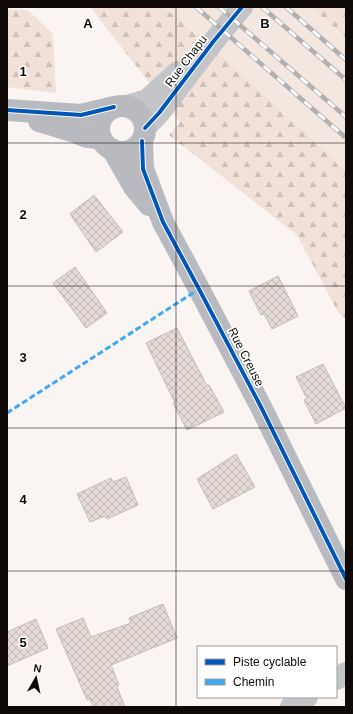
<svg xmlns="http://www.w3.org/2000/svg" width="353" height="714" font-family="Arial,sans-serif">
<style>
.built{fill:#f3e7e0}
.forest{fill:url(#forest-firs)}
.building{fill:url(#building-cross-hatch);stroke:#c1bcba}
.lines{fill:none;stroke-linecap:round;stroke-linejoin:round}
.street{stroke:#c4c5c9;stroke-width:22}
.secondary{stroke:#b9bac0;stroke-width:22}
.rail-casing{stroke:#b3b0b1;stroke-width:4.5}
.rail{stroke:#fff;stroke-width:3;stroke-dasharray:9;stroke-linecap:butt}
.quiet{stroke:#3fa9f5;stroke-width:3;stroke-dasharray:6 3;stroke-linecap:butt}
.cycleway-casing{stroke:#fff;stroke-width:6}
.cycleway{stroke:#0057b8;stroke-width:4}
.grid{fill:none;stroke:#0f0a08;stroke-width:1;stroke-opacity:0.55}
.labels{text-anchor:middle;stroke-width:3.5;stroke-linejoin:round;paint-order:stroke}
.street-label{font-size:12px;fill:#0f0a08;stroke:#fff}
.grid-label{font-size:13px;text-anchor:middle;font-weight:bold;fill:#0f0a08;stroke:#fff;stroke-width:3.5;stroke-linejoin:round;paint-order:stroke}
</style>
<defs>
<pattern id="forest-firs" width="22" height="20" patternUnits="userSpaceOnUse"><rect width="22" height="20" fill="#f2e1d8"/><path d="M5 1l3.5 6h-7zM16 11l3.5 6h-7z" fill="#cec0b8"/></pattern>
<pattern id="building-cross-hatch" width="8" height="8" patternUnits="userSpaceOnUse"><rect width="8" height="8" fill="#e5dad5"/><path d="M0 0l8 8M0 8l8-8" fill="none" stroke="#c3bab5"/></pattern>
</defs>
<rect width="100%" height="100%" fill="#faf5f2"/>
<path class="built" d="M164,7H311L346,38V171L229,62Z"/>
<g class="forest">
<path d="M90,7H164L229,62L346,171V320L338,312L297,235L169,135L180,122Z"/>
<path d="M311,7H346V38Z"/>
<path d="M7,9L28,10L53,34L56,93L7,87Z"/>
</g>
<g class="building">
<path d="M94,195L123,232L96,252L70,214Z"/>
<path d="M75,267L107,313L86,328L53,283Z"/>
<path d="M278,276L298,316L272,329L264,314L261,315L249,291Z"/>
<path d="M177,328L207,386L209,385L224,412L187,430L173,403H175L146,343Z"/>
<path d="M323,364L346,408L316,424L304,400L307,399L296,377Z"/>
<path d="M236,454L255,487L213,509L197,479Z"/>
<path d="M126,477L138,505L107,519L105,516L90,522L77,494L111,478L113,482Z"/>
<path d="M163,604L177,638L111,665L119,685L117,687L125,707H93L90,699L87,700L56,629L83,618L91,637L131,623L129,618Z"/>
<path d="M36,619L48,648L7,666V632Z"/>
</g>
<g class="lines">
<g class="street">
<path d="M127,106L147,100L178,72"/>
<path d="M145,128L159,113L213,42L242,7"/>
<path d="M336,679L346,673"/>
<path d="M291,707L307,697"/>
</g>
<g class="secondary">
<circle cx="122" cy="129" r="23"/>
<path d="M7,110L81,115L114,107"/>
<path d="M39,121L75,132L87,137L101,138"/>
<path d="M142,141L143,169L163,222L199,289L261,407L346,579"/>
<path d="M113,150L134,187L149,205"/>
</g>
<defs>
<g id="rail">
<path d="M196,7L346,138"/>
<path d="M219,7L346,117"/>
<path d="M262,7L346,80"/>
<path d="M286,7L346,60"/>
</g>
</defs>
<use href="#rail" class="rail-casing"/>
<use href="#rail" class="rail"/>
<path class="quiet" d="M7,413L199,289"/>
<defs>
<g id="cycleway">
<path d="M7,110L81,115L114,107"/>
<path d="M145,128L159,113L213,42L242,7"/>
<path d="M142,141L143,169L163,222L199,289L261,407L346,579"/>
</g>
</defs>
<use href="#cycleway" class="cycleway-casing"/>
<use href="#cycleway" class="cycleway"/>
</g>
<path class="grid" d="M176,7V707M7,143H346M7,286H346M7,428H346M7,571H346"/>
<g class="labels">
<g class="street-label">
<text transform="translate(186 61) rotate(-53)" y="4">Rue Chapu</text>
<text transform="translate(246 357) rotate(63)" y="4">Rue Creuse</text>
</g>
</g>
<g class="grid-label">
<text x="88" y="28">A</text>
<text x="265" y="28">B</text>
<text x="23" y="76">1</text>
<text x="23" y="219">2</text>
<text x="23" y="362">3</text>
<text x="23" y="504">4</text>
<text x="23" y="647">5</text>
</g>
<rect width="353" height="714" fill="none" stroke="#0f0a08" stroke-width="16"/>
<rect x="197" y="646" width="140" height="52" fill="#ffffff" stroke="#9f9d9c"/>
<rect x="205" y="659" width="20" height="6" fill="#0057b8" stroke="#9f9d9c"/>
<text x="233" y="666" font-size="12" fill="#0f0a08">Piste cyclable</text>
<rect x="205" y="679" width="20" height="6" fill="#3fa9f5" stroke="#9f9d9c"/>
<text x="233" y="686" font-size="12" fill="#0f0a08">Chemin</text>
<g transform="translate(36 678) rotate(9)" stroke="#ffffff" stroke-width="3" paint-order="stroke">
<path d="M0-3L7 15L0 10L-7 15Z" fill="#0f0a08"/>
<text y="-6" font-size="11" font-weight="bold" text-anchor="middle" fill="#0f0a08">N</text>
</g>
</svg>
